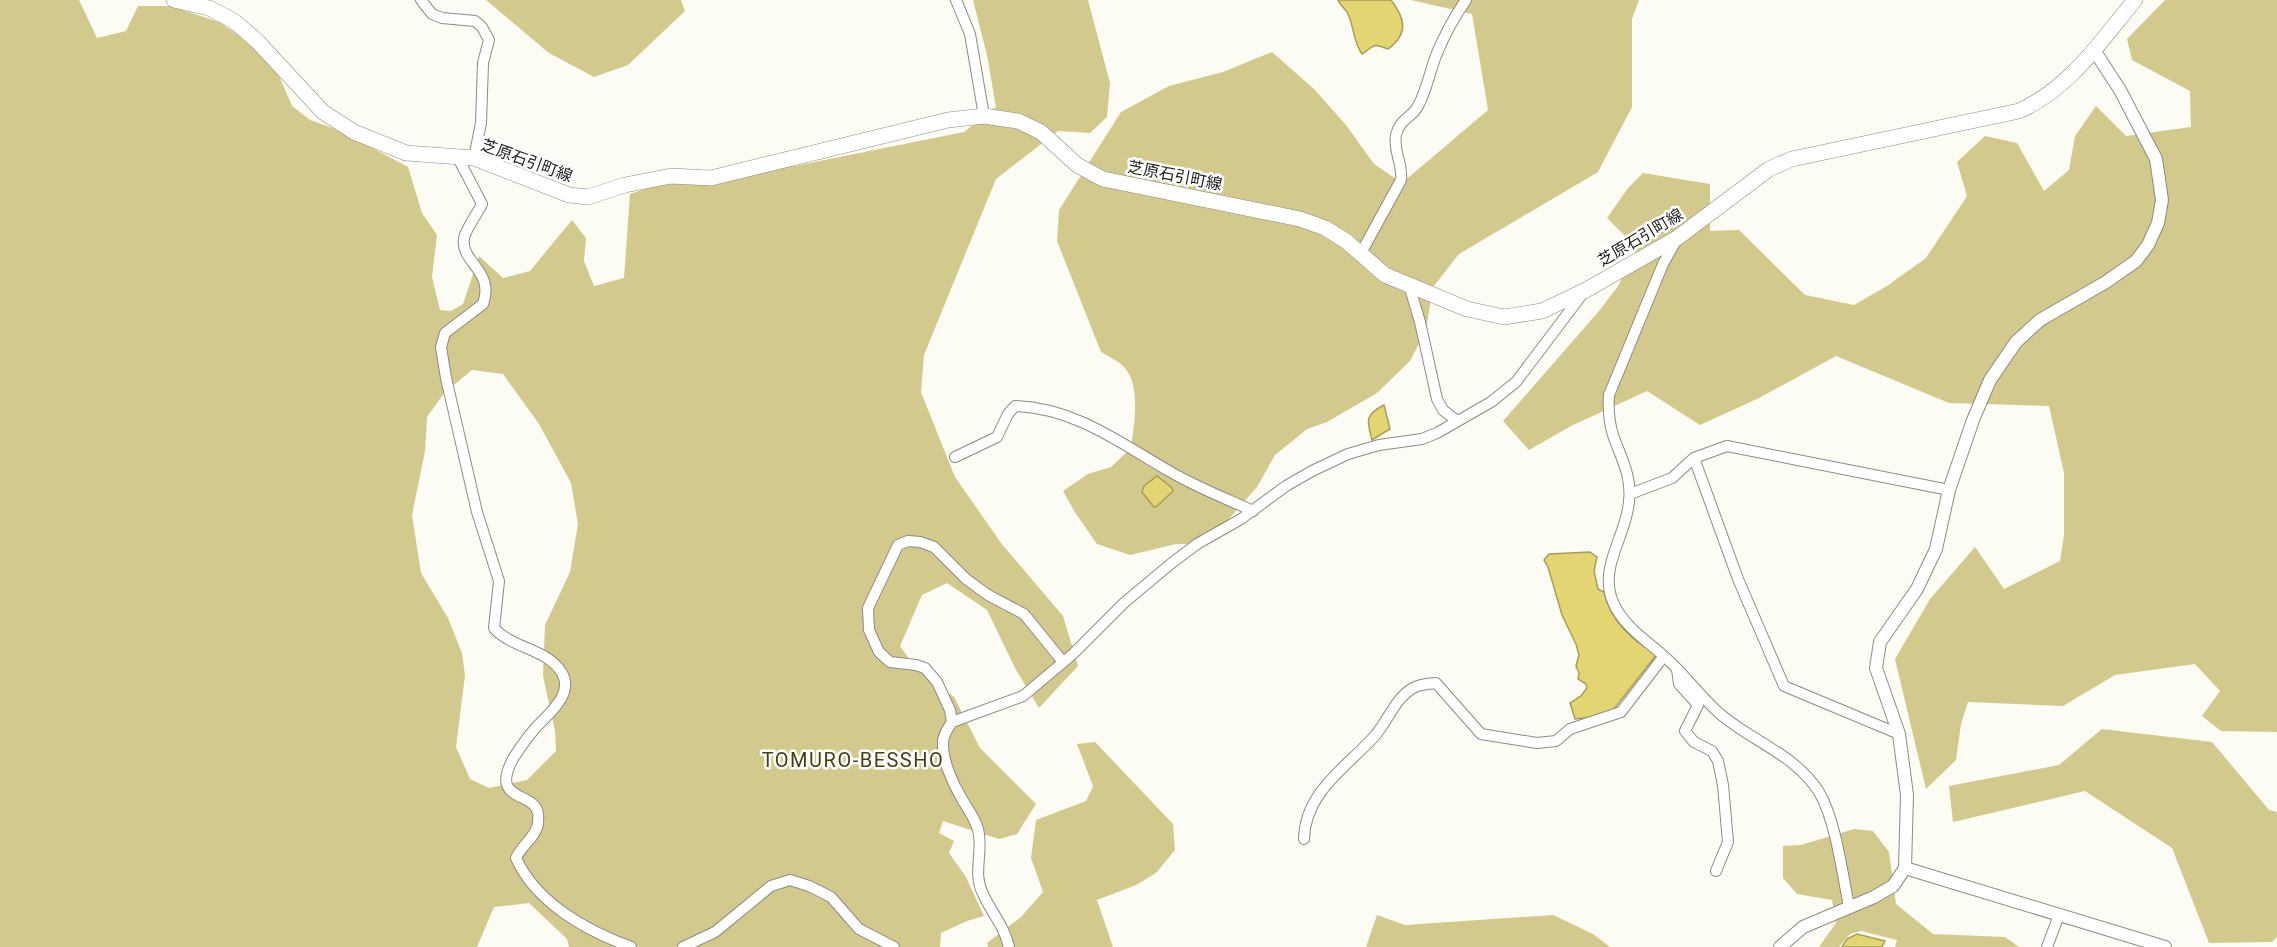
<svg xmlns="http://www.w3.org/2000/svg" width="2277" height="947" font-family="Roboto,'Noto Sans JP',sans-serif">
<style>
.green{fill:#d2c98d;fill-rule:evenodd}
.water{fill:#e3d572;stroke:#a89e58;stroke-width:1.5}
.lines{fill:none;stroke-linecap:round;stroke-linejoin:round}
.minor-casing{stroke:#8c8b84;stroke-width:12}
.tertiary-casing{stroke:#8c8b84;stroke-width:14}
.secondary-casing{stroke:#8c8b84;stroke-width:16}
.minor{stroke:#fff;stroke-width:10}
.tertiary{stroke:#fff;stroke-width:12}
.secondary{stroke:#fff;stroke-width:15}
.labels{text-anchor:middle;stroke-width:5;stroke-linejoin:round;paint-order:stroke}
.street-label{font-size:16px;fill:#1d1d1a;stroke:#fff}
.quarter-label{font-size:20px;letter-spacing:1.5px;fill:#474017;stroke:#fff}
</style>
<rect width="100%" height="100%" fill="#fdfcf4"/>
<g class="green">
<path d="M0,0H79L97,38L126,31L138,6H170L219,22L254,45L280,78L292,106L310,120L338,130L408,167L422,213L437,235L432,277L440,310L451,311L463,304L479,256L503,278L530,271L572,220L586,238L584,261L594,286L624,278L630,194L699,171L795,166L964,132L996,107L987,55L973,0H1088L1110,83L1107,117L1090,133L1058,131L996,179L924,355L921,392L955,477L1001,543L1063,616L1078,666L1039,708L1015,668L987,610L947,583L922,595L900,646L917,670L954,697L980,748L1036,804L1017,834L999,839L943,821L939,833L954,841L949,853L966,877L984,916L967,921L941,933L940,947H569L567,939L529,903L494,907L477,947H0ZM472,370L503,374L539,424L571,483L578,524L570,572L545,625L543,676L555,731L556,751L527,780L489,788L470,779L456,747L465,675L462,653L448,618L421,573L412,515L425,451L427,417L445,392Z"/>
<path d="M486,0H681L685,11L628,65L594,77L549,53Z"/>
<path d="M1411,0H1639L1632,19V107L1598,172L1459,254L1433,287L1426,330L1410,361L1377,393L1327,422L1307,429L1275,455L1257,487L1228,520L1197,544H1176L1130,555L1097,544L1076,514L1063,491L1088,474L1111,467L1131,448C1134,425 1141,387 1125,368C1119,361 1109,357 1101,352L1057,241L1059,210L1121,112L1169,86L1223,72L1272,52L1314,89L1346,125L1374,164L1402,183L1488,110L1472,14Z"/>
<path d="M2165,0H2277V732L2221,731L2202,716L2220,691L2195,664L2115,675L2063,706L1968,702L1961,724L1956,760L1926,789L1895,659L1930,599L1975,547L2004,589L2060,561L2064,535V473L2049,406L1949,403L1836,356L1759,398L1700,425L1647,391L1571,426L1529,450L1503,421L1599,311L1618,286L1637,248L1607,218L1628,188L1643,173L1710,184V231L1739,230L1805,295L1854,305L1887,286L1926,258L1967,196L1957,162L1985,136L2017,143L2044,191L2069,170L2075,136L2096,106L2126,136L2191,127L2190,91L2132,60L2127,39Z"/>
<path d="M2102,729L2212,742L2269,810L2277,812V937L2272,942L2209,943L2172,848L2085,791L1953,822L1949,786L2059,765Z"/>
<path d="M1095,742L1173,824L1175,850L1156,873L1136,885L1097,900L1113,947H988L987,943L1021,917L1043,892L1031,858L1036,820L1086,801L1093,786L1077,744Z"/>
<path d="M1854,829L1873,831L1889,852L1896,904L1933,934L2005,937L2019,947H1895L1897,940L1861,931L1850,934L1839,947H1819L1836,923L1832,900L1797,894L1783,878V846L1801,845Z"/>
<path d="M1377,915L1405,925L1553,915L1593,934L1610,947H1366Z"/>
</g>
<g class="water">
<path d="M1338,0H1391C1405,18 1409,34 1388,49C1371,42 1375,46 1362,54C1353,42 1354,25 1347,12C1344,8 1340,5 1338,0Z"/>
<path d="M1384,405L1390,429L1372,440C1367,421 1364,415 1384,405Z"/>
<path d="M1157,476L1172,488L1173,491L1157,506L1154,507L1142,492L1144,486Z"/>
<path d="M1590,552L1597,557L1594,571L1598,589L1604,592C1610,620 1633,642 1657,654L1614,709L1595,717L1575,719L1570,703L1581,696L1587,688L1586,684L1578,679L1579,673L1576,666L1579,655L1576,644L1562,615L1548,567L1544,560L1549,554Z"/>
<path d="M1857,934L1885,941L1882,947H1842L1847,939Z"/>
</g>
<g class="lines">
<defs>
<g id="minor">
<path d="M421,0L432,14L442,18L475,21L482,27L489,40L483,63L481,123L474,158"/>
<path d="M956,0L970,34L984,116"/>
<path d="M458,158L482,204C478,212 465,231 464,238C460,263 495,270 483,304L445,333L441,347L446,378L477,512L499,581L494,628C512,649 547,648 562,673C575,696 545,716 533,731C526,739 520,748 514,757C489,801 531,792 537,810C539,813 538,820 538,823C537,836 521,846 516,858C536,903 587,931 631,947"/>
<path d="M1677,239L1663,264L1609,395C1608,409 1609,422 1613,435C1621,458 1632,476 1629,501C1627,535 1598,567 1613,602C1623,626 1647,641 1666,658C1685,675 1700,696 1719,713C1751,741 1795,754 1819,792C1836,821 1842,873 1849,906"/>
<path d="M1361,253L1401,180C1403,164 1393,151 1396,135C1400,118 1412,118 1418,106C1427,90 1430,70 1437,53C1445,34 1454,17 1466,0"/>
<path d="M1409,285L1420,322L1437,399L1443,410L1457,421"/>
<path d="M955,457L997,437L1008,414L1015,406C1075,408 1120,443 1169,471C1196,487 1225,498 1253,511"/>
<path d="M1694,458L1738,579L1784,686L1899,734"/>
<path d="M1630,494L1672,478L1694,458L1727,446L1949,490"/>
<path d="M1677,669L1679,684L1698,705L1685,731L1694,742L1712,751L1718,761L1723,785L1728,842L1716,871"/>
<path d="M952,722L950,710L937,682L925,668L916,665L890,662L879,652L869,630L868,608L898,545L908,541L920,542L934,547L966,579L988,595L1024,614L1063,662"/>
<path d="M1304,839C1305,793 1345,768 1373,738C1388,722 1394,699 1413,688C1420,684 1428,684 1436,683L1481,734L1537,743L1556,741L1570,729L1621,712L1664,656"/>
<path d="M683,947L715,932L771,886L790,880L809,886L831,897L859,929L894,947"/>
<path d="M1009,947C1003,923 992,914 983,894C973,874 982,856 979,835C978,822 968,810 962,799C953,784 942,760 943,742C943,735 948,728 952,722L1023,696L1073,654L1125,602L1173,562L1197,544L1241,519L1286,486L1312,471L1348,454L1379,445L1422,439L1437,433L1491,402L1516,382L1584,292"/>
<path d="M2047,947L2059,915"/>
</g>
<g id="tertiary">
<path d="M1905,868L2165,947"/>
<path d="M1780,947L1803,927L1874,897L1893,886L1905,868L1907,795L1899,734L1876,668L1880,642L1917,589L1936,549L1949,490L1973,420L1990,380L2016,342L2040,320L2106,282L2136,261L2148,245L2158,223L2162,200L2156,159L2120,90L2094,50"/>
</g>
<path id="secondary" d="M174,0L209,8L234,21L258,42L323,112L354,132L406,153L474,158L569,195L588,197L625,185L671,176L711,178L948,120L984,116L1018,121L1041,132L1077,165L1103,179L1300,219L1325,228L1346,241L1385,275L1467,309L1504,317L1542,311L1586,290L1677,238L1769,169L1792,159L2019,111C2070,88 2100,42 2135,0"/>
</defs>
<use href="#minor" class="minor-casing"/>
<use href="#tertiary" class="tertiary-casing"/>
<use href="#secondary" class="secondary-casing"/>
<use href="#minor" class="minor"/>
<use href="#tertiary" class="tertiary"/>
<use href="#secondary" class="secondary"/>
</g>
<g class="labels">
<g class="street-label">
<text transform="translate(527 160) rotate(20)" y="6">芝原石引町線</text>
<text transform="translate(1175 175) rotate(11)" y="6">芝原石引町線</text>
<text transform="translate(1640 237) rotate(-31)" y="6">芝原石引町線</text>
</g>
<g class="quarter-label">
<text x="853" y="767">TOMURO-BESSHO</text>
</g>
</g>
</svg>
